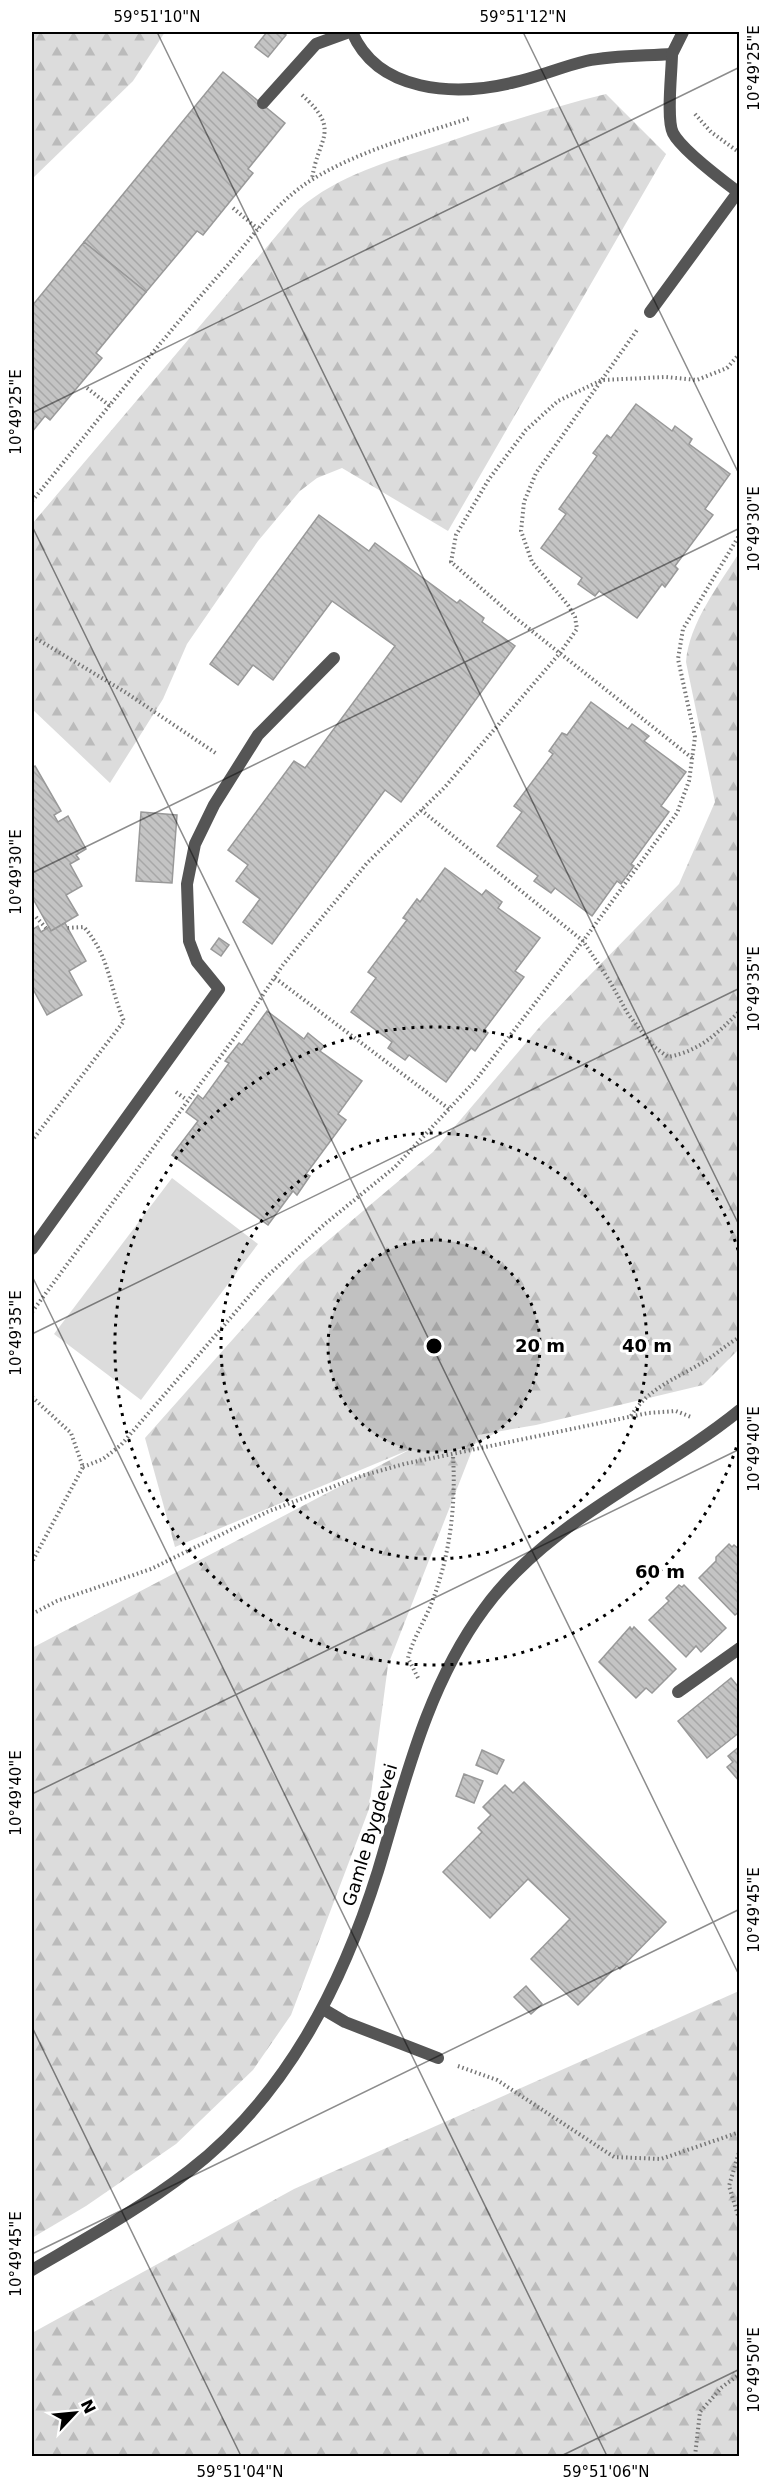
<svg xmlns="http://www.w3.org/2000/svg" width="771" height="2488" font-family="'DejaVu Sans',sans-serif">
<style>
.forest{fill:url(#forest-firs)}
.garden{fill:#dcdcdc}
.building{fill:url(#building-back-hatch);stroke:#999;stroke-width:1.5}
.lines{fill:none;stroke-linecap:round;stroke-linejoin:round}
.path{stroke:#777;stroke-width:4;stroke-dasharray:1.5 3;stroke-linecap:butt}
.lane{stroke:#555;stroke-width:12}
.street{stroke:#555;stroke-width:12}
.ticks{fill:none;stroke:#000;stroke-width:1.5;stroke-opacity:0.45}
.ring{fill:none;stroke:#000;stroke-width:3;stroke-dasharray:3 6}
.labels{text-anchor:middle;stroke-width:6;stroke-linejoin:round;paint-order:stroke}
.street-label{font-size:18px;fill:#000;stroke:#fff}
.centre{fill:#000;stroke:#fff;stroke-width:3}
.ring-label{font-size:18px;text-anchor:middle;font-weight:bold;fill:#000;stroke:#fff;stroke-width:6;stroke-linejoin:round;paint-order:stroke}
.neatline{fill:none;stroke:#000;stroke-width:2}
.ticks-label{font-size:15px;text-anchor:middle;fill:#000}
</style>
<defs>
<pattern id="forest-firs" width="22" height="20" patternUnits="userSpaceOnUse" patternTransform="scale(1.5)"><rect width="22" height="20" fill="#dcdcdc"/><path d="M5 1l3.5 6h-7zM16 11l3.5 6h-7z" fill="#bbb"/></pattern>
<pattern id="building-back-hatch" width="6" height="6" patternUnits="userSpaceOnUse" patternTransform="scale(1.5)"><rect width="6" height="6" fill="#c4c4c4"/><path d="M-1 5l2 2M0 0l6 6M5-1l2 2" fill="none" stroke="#a7a7a7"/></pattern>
</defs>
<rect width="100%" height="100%" fill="#fff"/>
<g class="forest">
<path d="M32,32H165L133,81L32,179Z"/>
<path d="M606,94L666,154L448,531L342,468L317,478L300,491L258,541L187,644L163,699L110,783L32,709V524L299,209C338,175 390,161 439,145C494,126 549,108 606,94Z"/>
<path d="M739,553V1349L703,1385L536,1425L478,1435L388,1665L369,1809L291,2015L253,2070L176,2144L86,2206L32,2238V1648L411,1449L175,1547L145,1438L299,1265L433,1152L543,1023L679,884L715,802L686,662C689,623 719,585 739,553Z"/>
<path d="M739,1991V2456H32V2333L294,2189Z"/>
</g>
<path class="garden" d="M172,1178L258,1244L141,1400L54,1334Z"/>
<g class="building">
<path d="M267,32H281L286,35L268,57L255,47Z"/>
<path d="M223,72L285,123L248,169L253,173L203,235L197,231L146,292L84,242Z"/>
<path d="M84,242L146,292L96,353L102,358L50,420L45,416L32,432V306Z"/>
<path d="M636,404L672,431L675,426L692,439L689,444L730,474L705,509L713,515L675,566L678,569L665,587L662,584L637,618L599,591L595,596L578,584L582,578L541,548L566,514L559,509L597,456L593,453L607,435L611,438Z"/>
<path d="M319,515L369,551L375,543L457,603L460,600L484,618L482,622L515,646L401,802L385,790L272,944L243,922L260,899L236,881L248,865L228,850L294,761L305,768L395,646L332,601L273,680L253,665L238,685L210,664Z"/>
<path d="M591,702L628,729L632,724L649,736L644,741L686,772L661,806L669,812L631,864L634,866L621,884L617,881L592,916L555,888L551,893L534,881L538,876L497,846L522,812L514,806L553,754L549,751L562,733L567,735Z"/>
<path d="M35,766L61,811L54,815L58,822L68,816L86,849L76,855L79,859L70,864L82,886L66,895L78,915L51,931L32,897V768Z"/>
<path d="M141,812L177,815L172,883L136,881Z"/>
<path d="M445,868L482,895L486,890L502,902L498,908L540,938L515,971L524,977L484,1030L488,1033L475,1051L471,1048L446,1082L409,1055L405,1060L388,1048L392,1042L351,1012L376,978L368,972L407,920L403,918L417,899L420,902Z"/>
<path d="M65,923L86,961L69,971L82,995L47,1015L34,991L32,992V930L38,926L41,932L49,927L51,931Z"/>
<path d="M219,938L229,945L221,956L211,949Z"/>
<path d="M267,1011L304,1039L308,1033L324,1046L320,1051L362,1081L338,1114L346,1120L306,1174L310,1176L297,1195L293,1191L268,1225L172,1155L198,1121L186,1112L198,1095L203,1099L229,1063L225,1061L239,1043L242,1045Z"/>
<path d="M729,1544L732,1547L734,1545L740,1550V1611L735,1615L699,1578L716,1561V1557Z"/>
<path d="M679,1585L682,1587L684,1585L726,1628L701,1652L696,1646L686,1657L649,1620L669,1601L666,1598Z"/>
<path d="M630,1627L632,1630L634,1627L676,1669L652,1693L646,1688L636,1698L599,1662Z"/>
<path d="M731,1678L740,1689V1732L707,1758L678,1721Z"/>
<path d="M740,1746V1782L727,1767L733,1762L728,1756Z"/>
<path d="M482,1750L504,1760L497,1774L476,1765Z"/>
<path d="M464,1774L483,1781L474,1803L456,1796Z"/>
<path d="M524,1782L666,1922L620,1969L617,1966L578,2005L531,1959L570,1919L528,1879L490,1918L443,1872L482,1832L478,1828L491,1815L483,1807L505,1785L513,1793Z"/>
<path d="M526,1986L542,2004L531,2014L514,1997Z"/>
</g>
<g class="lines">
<g class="path">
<path d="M302,95C342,131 318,137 312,179"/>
<path d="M695,114L711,132L740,153"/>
<path d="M233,208L258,229"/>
<path d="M87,388L110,406"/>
<path d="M32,501C96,423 159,342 227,266C253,236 278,200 313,179C361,150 418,135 470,118"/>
<path d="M32,636L125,692L217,754"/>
<path d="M692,758L513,616L451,562L456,535L489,479L526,430L558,401L602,380L666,377L697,380L727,368L740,353"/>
<path d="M421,810L583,941L609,980L628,1014L653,1046L668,1057C702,1050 716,1034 740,1011"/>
<path d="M32,919L36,917L46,928"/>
<path d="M275,978L449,1109"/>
<path d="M176,1092L187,1100"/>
<path d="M34,1138L124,1021C109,986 110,957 84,927L67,928"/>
<path d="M32,1312L235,1037L282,966L367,863L444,788L560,653L577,629L575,617L568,605L532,562L521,531L524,502L536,473L637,330"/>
<path d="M32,1397L71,1433L83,1467L32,1562"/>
<path d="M631,1416C649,1387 678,1378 705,1361C717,1354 727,1344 740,1337"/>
<path d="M83,1467L103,1459L121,1445L264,1279L326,1223L395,1167L475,1081L583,941L677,813L689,781L695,737L678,659L683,629L740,534"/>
<path d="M32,1614L57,1601L151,1569L267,1512L361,1476L404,1464L648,1413L676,1411L691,1417"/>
<path d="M418,1678L408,1658C413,1638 425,1621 432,1602C450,1555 456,1506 453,1456"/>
<path d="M458,2066L497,2080L614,2157L661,2159L740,2132"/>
<path d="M740,2149L729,2186L740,2222"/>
<path d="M695,2456L700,2412L722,2387L740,2374"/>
</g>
<g class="lane">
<path d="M352,32C378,93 455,96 511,83C537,78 560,67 586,61C614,55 644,56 672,54C672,71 666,119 673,133C681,149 722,180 738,192L650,312"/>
<path d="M263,103L316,44L349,32"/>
<path d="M32,1249L219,989L197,962L189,941L187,884L195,844L214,805L258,735L334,658"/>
<path d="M678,1692L740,1648"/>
<path d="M323,2009L345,2022L438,2058"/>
</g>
<g class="street">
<path d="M672,54L683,32"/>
<path d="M32,2270C85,2239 140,2209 189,2171C286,2096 342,1986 378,1871C405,1781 427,1686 484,1609C549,1520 656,1478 740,1410"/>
</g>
</g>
<path class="ticks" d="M157,32L740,1227M523,32L740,476M32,413L740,67M32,526L740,1977M32,873L740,528M32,1276L607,2456M32,1334L740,988M32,1794L740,1449M32,2027L241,2456M32,2254L740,1909M561,2456L740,2369"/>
<circle cx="434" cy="1346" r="106" fill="#000" fill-opacity=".12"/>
<g class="ring">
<circle cx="434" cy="1346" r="106"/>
<circle cx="434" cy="1346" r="213"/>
<path d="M739 1439A319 319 0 1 1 739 1253"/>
</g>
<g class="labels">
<g class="street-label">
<text transform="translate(370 1835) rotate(-73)" y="6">Gamle Bygdevei</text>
</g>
</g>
<circle cx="434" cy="1346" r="9" class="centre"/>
<g class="ring-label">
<text x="540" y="1352">20 m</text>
<text x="647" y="1352">40 m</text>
<text x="660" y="1578">60 m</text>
</g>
<rect width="771" height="2488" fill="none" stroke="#ffffff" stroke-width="66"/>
<g transform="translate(75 2413) rotate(64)" stroke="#ffffff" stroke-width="4.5" paint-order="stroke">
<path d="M0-4.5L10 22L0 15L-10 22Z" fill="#000000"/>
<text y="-9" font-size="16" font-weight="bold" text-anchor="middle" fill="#000000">N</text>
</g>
<rect x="33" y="33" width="705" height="2422" class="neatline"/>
<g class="ticks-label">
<text x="157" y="22">59°51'10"N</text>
<text x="523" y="22">59°51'12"N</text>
<text transform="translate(754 68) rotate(-90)" y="5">10°49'25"E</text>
<text transform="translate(16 412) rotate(-90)" y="5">10°49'25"E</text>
<text transform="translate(754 529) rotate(-90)" y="5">10°49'30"E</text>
<text transform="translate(16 872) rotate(-90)" y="5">10°49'30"E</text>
<text transform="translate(754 989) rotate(-90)" y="5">10°49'35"E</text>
<text transform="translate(16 1333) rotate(-90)" y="5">10°49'35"E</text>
<text transform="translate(754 1449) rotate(-90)" y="5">10°49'40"E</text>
<text transform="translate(16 1793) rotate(-90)" y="5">10°49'40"E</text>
<text transform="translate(754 1910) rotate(-90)" y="5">10°49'45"E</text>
<text transform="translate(16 2254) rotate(-90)" y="5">10°49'45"E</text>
<text transform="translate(754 2370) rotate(-90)" y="5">10°49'50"E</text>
<text x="240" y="2477">59°51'04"N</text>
<text x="606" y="2477">59°51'06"N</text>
</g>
</svg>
